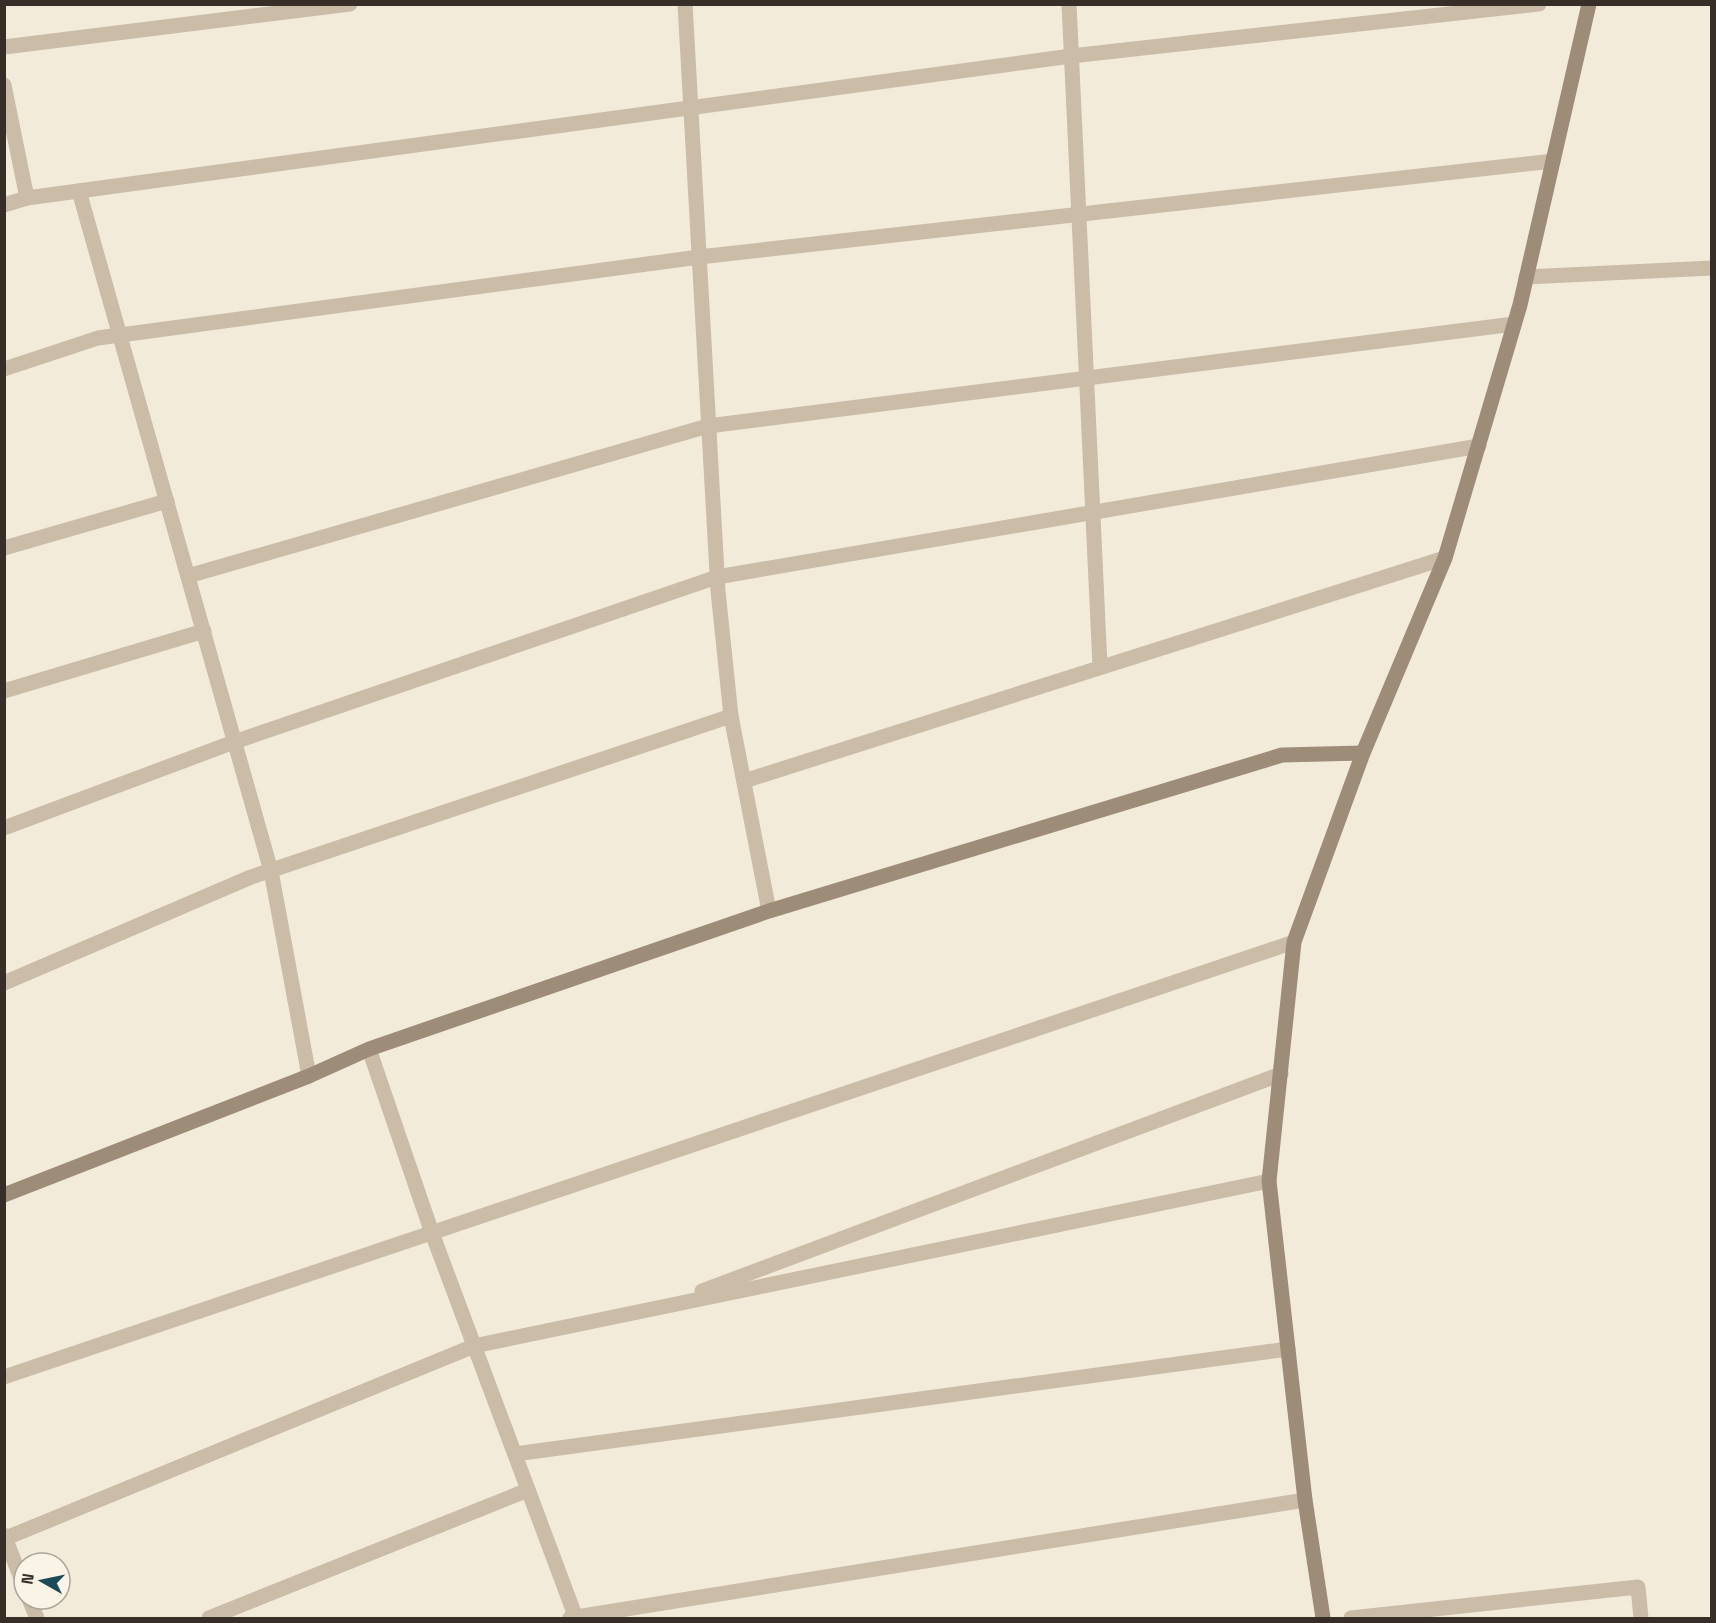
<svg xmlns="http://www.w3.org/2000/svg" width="1716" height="1623" font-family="'Space Grotesk',sans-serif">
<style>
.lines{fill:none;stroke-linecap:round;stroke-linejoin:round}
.street{stroke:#cabca6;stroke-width:15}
.secondary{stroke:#9d8c77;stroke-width:15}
</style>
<rect width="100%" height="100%" fill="#f2ebda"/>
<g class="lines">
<g class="street">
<path d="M685,4L718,591L731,716L769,911"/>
<path d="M1069,4L1100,666"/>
<path d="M4,47L350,4"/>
<path d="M4,85L27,198"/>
<path d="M79,191L271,871L309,1076"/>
<path d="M4,205L27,198L1071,56L1539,4"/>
<path d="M1526,277L1712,268"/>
<path d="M4,369L98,338L699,257L1553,161"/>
<path d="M4,548L167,501"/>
<path d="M188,576L708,426L1514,324"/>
<path d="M4,691L204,631"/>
<path d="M744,781L1445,558"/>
<path d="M4,828L234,742L717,577L1479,446"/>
<path d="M4,983L251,877L731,716"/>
<path d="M369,1049L432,1233L576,1618"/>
<path d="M702,1291L1281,1074"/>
<path d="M4,1377L1294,942"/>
<path d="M515,1454L1288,1349"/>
<path d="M4,1535L24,1586"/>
<path d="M6,1538L474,1346L1269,1181"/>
<path d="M29,1599L37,1618"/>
<path d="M209,1618L528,1490"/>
<path d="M570,1618L1305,1500"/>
<path d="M1351,1618L1638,1587L1641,1618"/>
</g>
<g class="secondary">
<path d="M4,1195L309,1076L369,1049L769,911L1282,755L1363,753"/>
<path d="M1323,1618L1305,1500L1269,1181L1294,942L1363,753L1445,558L1520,305L1589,4"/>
</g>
</g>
<rect width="1716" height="1623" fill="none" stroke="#362e27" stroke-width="12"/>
<g transform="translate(42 1581) rotate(279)"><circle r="28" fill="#f9f4e6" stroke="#aba59a" stroke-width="1.5"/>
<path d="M0-4.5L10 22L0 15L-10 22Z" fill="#1c4958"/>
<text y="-9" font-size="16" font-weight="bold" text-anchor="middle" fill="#362e27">N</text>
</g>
</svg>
